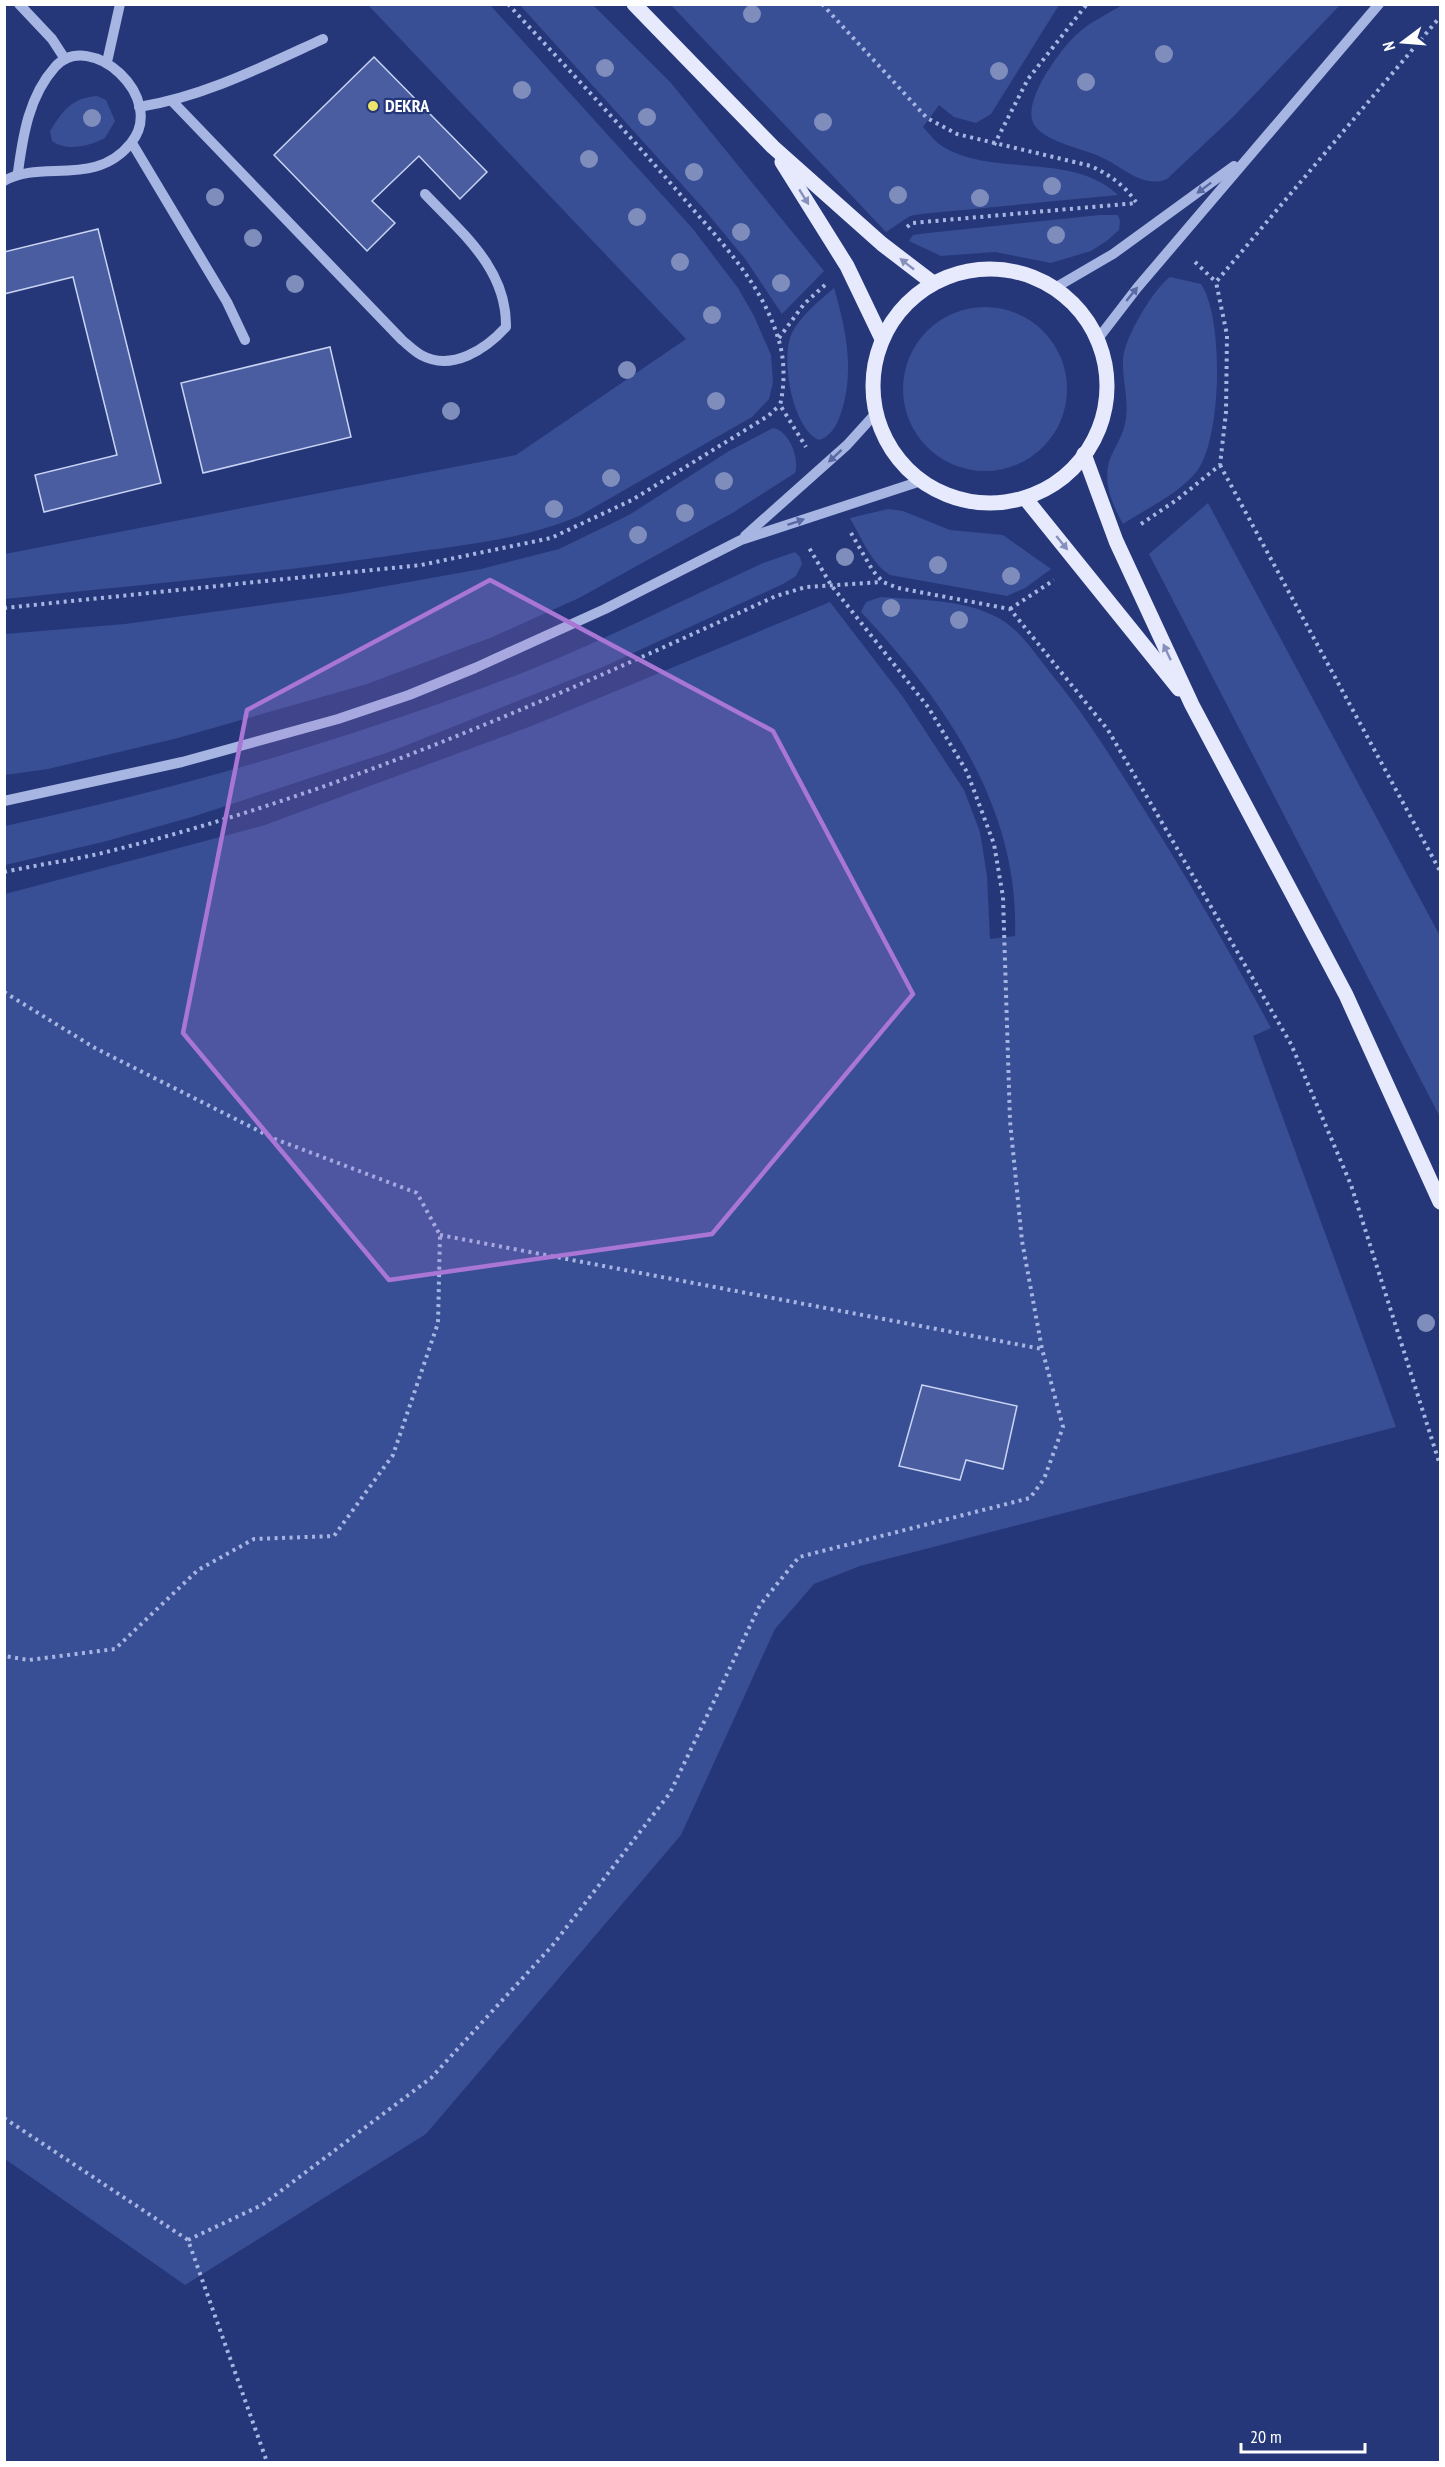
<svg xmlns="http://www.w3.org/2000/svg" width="1445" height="2467" font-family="'PT Sans Narrow',sans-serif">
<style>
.green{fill:#384e95}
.building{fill:#495da0;stroke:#c9d3f3;stroke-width:1.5}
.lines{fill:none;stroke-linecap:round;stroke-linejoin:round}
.path{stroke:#a7b5e3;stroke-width:4;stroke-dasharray:3 4.5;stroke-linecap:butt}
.minor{stroke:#a7b5e3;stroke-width:10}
.major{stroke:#e6eafc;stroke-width:15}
.tree{fill:#7f8dbc}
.oneway{fill:#5969a3}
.oneway2{fill:#8690ba}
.marked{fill:#a976d5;fill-opacity:0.2;stroke:#a976d5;stroke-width:4.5;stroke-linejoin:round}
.poi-dot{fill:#ede46b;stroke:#253778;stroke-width:2}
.labels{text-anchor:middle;stroke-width:4.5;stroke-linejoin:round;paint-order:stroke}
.poi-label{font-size:18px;font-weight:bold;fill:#fff;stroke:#253778;text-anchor:start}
</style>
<rect width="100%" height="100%" fill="#253778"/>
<g class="green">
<path d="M368,5H490L693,229L738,288L754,316L771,355L773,382L769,399L752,417L579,516C523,540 462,545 402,554C270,574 137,585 5,599V554L516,455L686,339Z"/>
<path d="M520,5H593L671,83L824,271L782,314L746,260L703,208Z"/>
<path d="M671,5H1059L991,114L976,123L954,117L939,105L923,127C929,133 935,142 942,146C993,178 1072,151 1118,195L921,214L910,216L886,232Z"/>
<path d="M1122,5V4L1340,5L1233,117L1167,179C1143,189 1123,167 1101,157C1084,149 1046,142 1035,126C1019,105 1060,50 1076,35C1088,23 1108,14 1122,5Z"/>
<path d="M97,96L106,100L115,121L105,138C90,146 67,152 52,141L50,131C63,110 72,98 97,96Z"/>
<path d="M1100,215H1118L1120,221L1119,230L1108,240L1091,251L1051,263L995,252L941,256L909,241L913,235L919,234Z"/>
<path d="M1170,277L1201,284C1224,318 1222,438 1197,471C1179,494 1147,508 1123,524C1113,506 1103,484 1109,462C1113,449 1122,438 1125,424C1130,402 1122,381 1123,360C1123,340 1154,288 1170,277Z"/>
<path d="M834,288C847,332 856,378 838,421C834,429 829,437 819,440C792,428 780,357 792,333C801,315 819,301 834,288Z"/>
<circle cx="985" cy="389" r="82"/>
<path d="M773,428C789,430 800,459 795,473L734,512L579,598L490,638L367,684L178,738L48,769L5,775V634L125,624L342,594L481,569L559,549L629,515L729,451Z"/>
<path d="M1208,503L1440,936V1117L1149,554Z"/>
<path d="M888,509L903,511L950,530L1003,535L1051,569L1025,588L1007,596L890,575C871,563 861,537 850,518Z"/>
<path d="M795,552L800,557L802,564L796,576L783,584L603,667L392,751L192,817L103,842L5,865V826C183,788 357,737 527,671C607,639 685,599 763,563Z"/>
<path d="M881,597C920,600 971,599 1005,622C1024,635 1038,658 1053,676C1088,719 1116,765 1145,811C1190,882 1231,954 1271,1028L1253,1036L1396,1427L860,1566L814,1584L775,1629L681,1835L426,2134L185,2285L5,2159V894L265,825L534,725L830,602L903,697L964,790L980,832L987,876L990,939L1015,936C1020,808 944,700 861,612L866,602Z"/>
</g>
<g class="building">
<path d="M374,57L487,172L460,199L419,156L372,201L395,223L367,251L274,155Z"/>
<path d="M98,229L161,483L44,512L35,475L117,455L73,277L4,294V252Z"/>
<path d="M330,347L351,437L203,473L181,383Z"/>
<path d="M922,1385L1017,1406L1003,1469L966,1460L960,1480L899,1466Z"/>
</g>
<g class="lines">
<g class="path">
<path d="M508,4C568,69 628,133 685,200C721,242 762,284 778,338C785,358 785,385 780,405L806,447"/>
<path d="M822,4L927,118L957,134L1091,166C1110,175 1124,185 1136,202"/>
<path d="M994,145L1028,79L1087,4"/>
<path d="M907,227L912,223L1137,203"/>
<path d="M1195,262L1216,282"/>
<path d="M779,338L804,304L825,285"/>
<path d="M1220,465L1440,871"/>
<path d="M1141,524L1178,499L1220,465L1226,412L1227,335L1216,282L1440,17"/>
<path d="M851,533L873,571L883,582L898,588L1010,609L1108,730L1291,1044L1351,1185L1440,1465"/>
<path d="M4,608L421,565L551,538L632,500L768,416L780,405"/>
<path d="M1010,609L1054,580"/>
<path d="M4,872C36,865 67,861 98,854C334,797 556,697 776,596L806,587L882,582"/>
<path d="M4,992L95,1048L275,1139L417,1193L440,1235L438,1323L393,1455L334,1536L254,1539L198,1570L115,1649L29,1660L4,1656"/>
<path d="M440,1235L1042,1349"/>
<path d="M4,2118L188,2240L267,2462"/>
<path d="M188,2240L262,2205L431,2078L552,1946L670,1793L760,1605L799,1557L1030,1498L1044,1479L1063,1427L1042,1349L1022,1241L1010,1121L1003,897L994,844L967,772L928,707L831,585L808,546"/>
</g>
<g class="minor">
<path d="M19,4L52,39L65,59"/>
<path d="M107,62L120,4"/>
<path d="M173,102L402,340C408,345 414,351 421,355C452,372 486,349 506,327C507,269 462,233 425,194"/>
<path d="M139,107C203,97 264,66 323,39"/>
<path d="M132,143L227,302L245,340"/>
<path d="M4,181C41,159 95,188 131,143C168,98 90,28 55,67C29,96 23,135 18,172"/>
<path d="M1053,289L1113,254L1234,166"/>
<path d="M1097,340L1137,288L1379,4"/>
<path d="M745,536L847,445L876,413"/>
<path d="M4,801L182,762L338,719L409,695L475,668L605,609L741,540L921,481"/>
</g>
<g class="major">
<path d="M634,4L773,147L882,244L933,283"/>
<path d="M782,162L847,266L882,339"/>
<circle cx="990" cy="386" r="117"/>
<path d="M1084,454L1116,541L1192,705L1346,995L1440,1202"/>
<path d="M1025,498L1179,689"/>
</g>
</g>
<g class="tree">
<circle cx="752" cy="14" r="9"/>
<circle cx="1164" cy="54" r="9"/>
<circle cx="605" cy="68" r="9"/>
<circle cx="999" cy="71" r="9"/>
<circle cx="1086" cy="82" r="9"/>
<circle cx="522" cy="90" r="9"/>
<circle cx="647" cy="117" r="9"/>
<circle cx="92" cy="118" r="9"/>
<circle cx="823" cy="122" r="9"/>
<circle cx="589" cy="159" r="9"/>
<circle cx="694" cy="172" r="9"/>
<circle cx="1052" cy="186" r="9"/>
<circle cx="898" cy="195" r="9"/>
<circle cx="215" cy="197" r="9"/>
<circle cx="980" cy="198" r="9"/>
<circle cx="637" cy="217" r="9"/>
<circle cx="741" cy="232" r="9"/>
<circle cx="1056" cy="235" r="9"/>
<circle cx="253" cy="238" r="9"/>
<circle cx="680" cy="262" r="9"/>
<circle cx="781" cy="283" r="9"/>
<circle cx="295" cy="284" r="9"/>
<circle cx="712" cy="315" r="9"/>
<circle cx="627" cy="370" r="9"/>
<circle cx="716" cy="401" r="9"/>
<circle cx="451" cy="411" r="9"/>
<circle cx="611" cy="478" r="9"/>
<circle cx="724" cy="481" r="9"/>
<circle cx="554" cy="509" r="9"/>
<circle cx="685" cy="513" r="9"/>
<circle cx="638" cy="535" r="9"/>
<circle cx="845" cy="557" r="9"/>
<circle cx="938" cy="565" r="9"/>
<circle cx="1011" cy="576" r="9"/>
<circle cx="891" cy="608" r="9"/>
<circle cx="959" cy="620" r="9"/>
<circle cx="1426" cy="1323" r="9"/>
</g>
<defs><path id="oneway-solid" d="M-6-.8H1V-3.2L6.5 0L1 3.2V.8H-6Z" transform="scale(1.5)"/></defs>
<g class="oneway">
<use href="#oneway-solid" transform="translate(1204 188) rotate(143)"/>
<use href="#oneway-solid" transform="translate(1132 294) rotate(-51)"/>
<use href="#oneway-solid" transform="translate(835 456) rotate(137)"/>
<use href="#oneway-solid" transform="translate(796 522) rotate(-19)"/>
</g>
<g class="oneway2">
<use href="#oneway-solid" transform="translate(804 197) rotate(58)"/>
<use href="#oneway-solid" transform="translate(907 264) rotate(-142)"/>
<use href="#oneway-solid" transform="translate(1062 543) rotate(51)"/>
<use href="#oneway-solid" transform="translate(1167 652) rotate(-115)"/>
</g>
<path class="marked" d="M490,580L773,731L913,994L712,1234L389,1280L183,1033L247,710Z"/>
<circle class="poi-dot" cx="373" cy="106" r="6"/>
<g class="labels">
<g class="poi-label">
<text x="385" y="112">DEKRA</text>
</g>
</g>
<rect width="1445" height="2467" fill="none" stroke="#ffffff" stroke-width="12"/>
<g transform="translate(1403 42) rotate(254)" stroke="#253778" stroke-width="4.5" paint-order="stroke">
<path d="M0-4.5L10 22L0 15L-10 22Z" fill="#ffffff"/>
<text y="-9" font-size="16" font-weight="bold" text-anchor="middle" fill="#ffffff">N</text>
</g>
<path d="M1241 2443v9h124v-9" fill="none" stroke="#ffffff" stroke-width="3"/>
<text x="1250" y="2443" font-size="18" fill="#ffffff" stroke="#253778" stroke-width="4.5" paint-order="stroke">20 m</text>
</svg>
